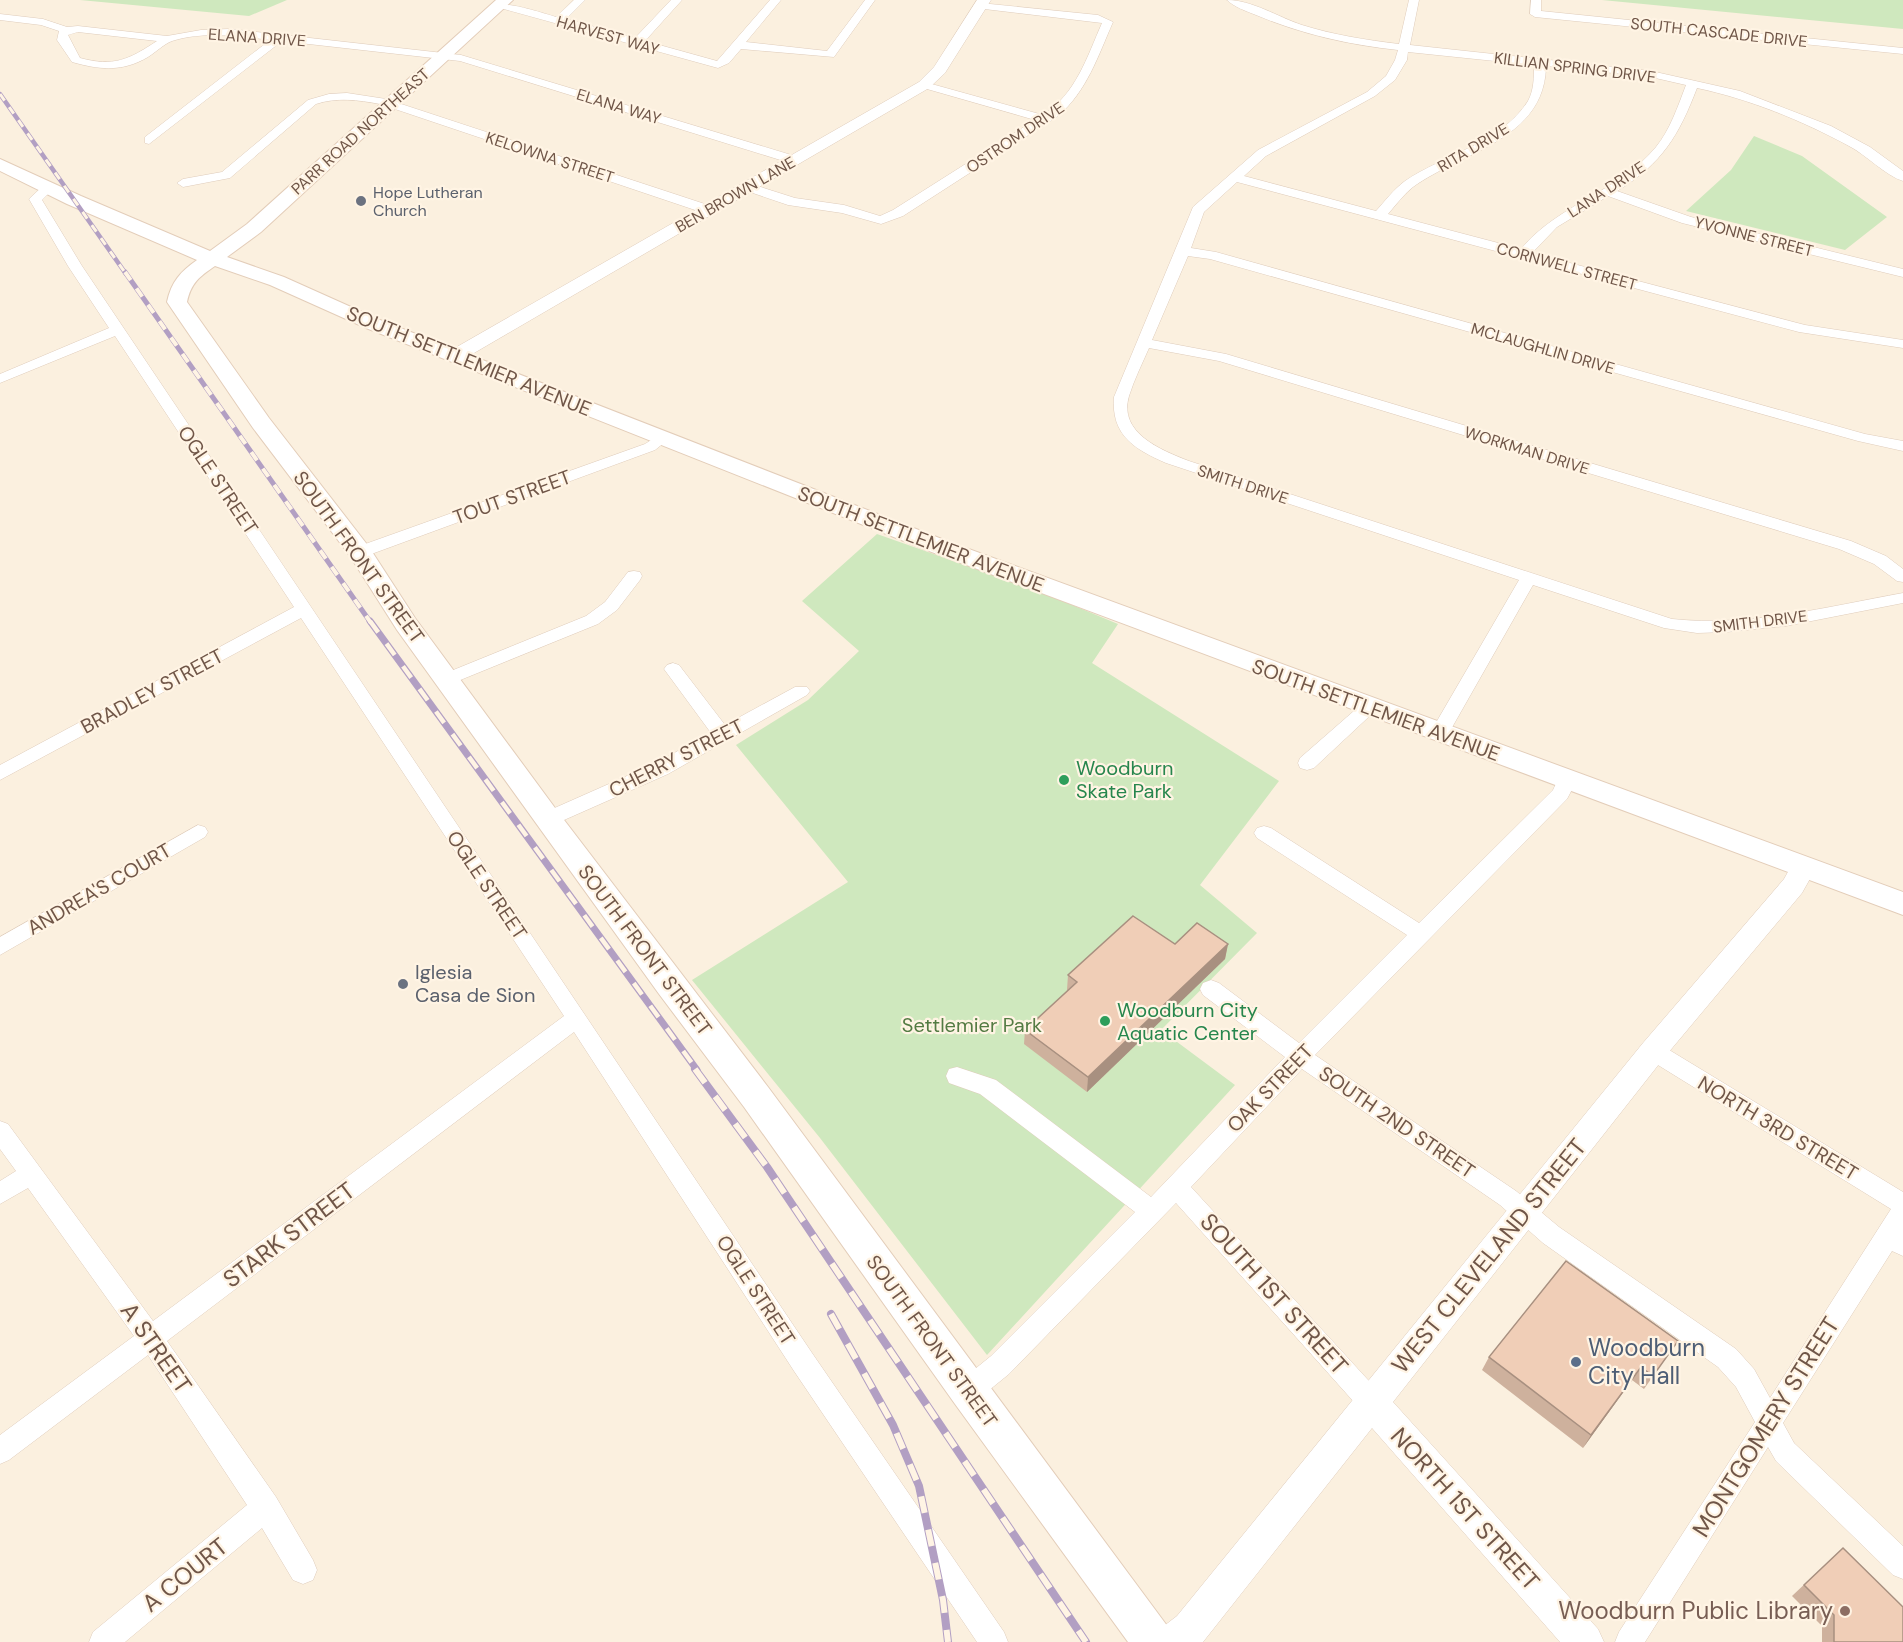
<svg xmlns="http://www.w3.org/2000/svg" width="1903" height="1642" font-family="'DM Sans',sans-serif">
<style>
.green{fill:#cfe8be}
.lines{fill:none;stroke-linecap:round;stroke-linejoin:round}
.minor-casing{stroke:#dfccbb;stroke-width:1}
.tertiary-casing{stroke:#dfccbb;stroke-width:1}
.secondary-casing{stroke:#e3cdb9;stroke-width:2}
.minor{fill:#fff;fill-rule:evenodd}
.tertiary{fill:#fff;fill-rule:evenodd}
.secondary{fill:#fff;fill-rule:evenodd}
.rail-far3-casing{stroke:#b29fc3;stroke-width:4.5}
.rail-far2-casing{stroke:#b29fc3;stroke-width:5}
.rail-far1-casing{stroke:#b29fc3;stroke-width:7}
.rail-casing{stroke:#b29fc3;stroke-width:8}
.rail-far3{stroke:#fff4e4;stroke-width:3;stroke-dasharray:8;stroke-linecap:butt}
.rail-far2{stroke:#fff4e4;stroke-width:4;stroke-dasharray:10;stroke-linecap:butt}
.rail-far1{stroke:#fff4e4;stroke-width:4.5;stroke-dasharray:14;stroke-linecap:butt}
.rail{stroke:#fff4e4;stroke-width:6;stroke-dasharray:17;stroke-linecap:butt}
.wall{fill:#ceb19d}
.shaded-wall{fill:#a89080}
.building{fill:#f0ceb7;stroke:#a89080;stroke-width:1.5}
.worship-dot{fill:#6b7280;stroke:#fff4e4;stroke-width:2}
.leisure-dot{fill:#2e9e5b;stroke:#fff4e4;stroke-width:2}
.service-dot{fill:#5c6f8a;stroke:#fff4e4;stroke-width:2}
.education-dot{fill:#8d6e63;stroke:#fff4e4;stroke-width:2}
.labels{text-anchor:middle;stroke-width:4.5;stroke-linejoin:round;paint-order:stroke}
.far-street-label{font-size:16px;fill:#705648;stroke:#fff4e4}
.far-worship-label{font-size:16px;fill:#5b616d;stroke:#fff4e4;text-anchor:start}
.street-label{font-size:20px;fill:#705648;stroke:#fff4e4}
.leisure-label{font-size:20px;fill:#27864d;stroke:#fff4e4;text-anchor:start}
.worship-label{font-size:20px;fill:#5b616d;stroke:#fff4e4;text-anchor:start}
.park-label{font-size:20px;fill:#547b43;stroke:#fff4e4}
.near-street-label{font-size:24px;fill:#705648;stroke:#fff4e4}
.near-service-label{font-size:24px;fill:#4e5e75;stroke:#fff4e4;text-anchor:start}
.near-education-label{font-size:24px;fill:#785e54;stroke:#fff4e4;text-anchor:end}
</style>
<rect width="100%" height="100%" fill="#fbf0df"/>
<g class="green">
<path d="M80,0H287L249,16Z"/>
<path d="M1602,0H1903V29Z"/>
<path d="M1754,136L1802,156L1887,217L1845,250L1686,211L1731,170Z"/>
<path d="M877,534L1041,592L1118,624L1092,663L1279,781L1200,885L1257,933L1161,1030L1235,1085L987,1355L820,1138L692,980L848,882L736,745L808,700L859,651L802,601Z"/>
</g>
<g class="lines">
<defs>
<g id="minor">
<path d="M574,0H585L566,19L635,38L671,0H682L645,41L717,61L770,0H781L746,42L827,51L865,0H875L834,57L741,49L729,63L718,68L493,6C504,0 542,13 556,17Z"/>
<path d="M1227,0C1252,0 1278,17 1302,25C1334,35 1366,40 1399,44L1409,0H1419L1410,45L1651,71L1740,91L1831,126L1870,147L1903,171V181C1886,176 1865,154 1849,146C1801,120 1749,99 1697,88C1679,135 1662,164 1617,191L1691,217L1903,269V277L1682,223L1608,196L1557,227L1532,253L1805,325L1903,340V348L1799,332L1237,182L1204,212L1191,248L1216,252L1865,434L1903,441V451L1858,441L1210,259L1188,256L1152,340L1226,354L1851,541L1886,556L1903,569V582L1897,581L1874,564L1839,549L1219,361L1149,348C1142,364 1134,380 1129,396C1118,433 1161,450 1189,461L1672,619C1750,627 1826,607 1903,593V603L1786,626L1726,632L1697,633L1664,628L1533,585L1446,738L1439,739L1432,738L1430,733L1519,580L1166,463C1134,449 1111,435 1114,397L1193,207L1258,150L1367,92L1386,76L1395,60L1398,50C1349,45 1301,34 1256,15C1246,11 1234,7 1227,0ZM1408,52L1534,65C1534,77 1534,90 1528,101C1502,143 1443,155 1405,181C1394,189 1385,201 1376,211L1244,176L1266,156L1375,96L1395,80L1407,60ZM1546,66L1651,77L1686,85C1678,106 1670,130 1656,147C1619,192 1558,204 1521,249L1388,214C1396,205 1403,195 1413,187C1461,152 1545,140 1546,66Z"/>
<path d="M1531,0H1541V11L1903,48V54L1535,17L1530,14Z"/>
<path d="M980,3L1098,15L1113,22C1098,56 1087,91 1058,116L903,216L881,224L842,213L788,205L744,190L742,187L748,183L795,198L844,205L880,216L893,210L1035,120L920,87V83H928L1043,115C1076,94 1087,57 1102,23L976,8L975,6Z"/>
<path d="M0,14L43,19L67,27L78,26L167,36L201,30L230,29L461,55L798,157L800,160L794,164L790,163L460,61L282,41L149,144L145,143V137L270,40C238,36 203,31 172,41C164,44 156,52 148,57C123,72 100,70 72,62L57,40L59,31L41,25L0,20ZM78,32L157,41C128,60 114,67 80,58L68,35Z"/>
<path d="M347,93L386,99L714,207L715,210L709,214L704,213L380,104C358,100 337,97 316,104L230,178L183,187L177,183L183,179L222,172L308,100L329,94Z"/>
<path d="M48,184L54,188L42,200L82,266L812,1353L1004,1632L1008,1642H977L794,1371L574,1032L167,1341L276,1497L313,1560L317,1570L313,1580L303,1584L293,1580L262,1528L125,1642H89L93,1632L247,1505L148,1355L9,1460L0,1464V1435L134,1336L28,1188L0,1204V1181L16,1171L0,1149V1121L8,1124L153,1321L564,1016L301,618L0,780V765L294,607L115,336L0,383V374L109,328L68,266L29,199L44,185Z"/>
<path d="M662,433L670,438L655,450L366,556H354L352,552L354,548L645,444Z"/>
<path d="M634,571L640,572L642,576L640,580L617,610L598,624L453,683H441L438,679L441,675L586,616L605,602L628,572Z"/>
<path d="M673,663L679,665L725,725L795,687H807L810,691L807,695L668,774L555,824L548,826L541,824L538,819L541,814L654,764L711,733L664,669L667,665Z"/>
<path d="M1369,701L1375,703L1378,707L1375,711L1314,768L1307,770L1300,768L1298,763L1300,758L1363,703Z"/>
<path d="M1567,773L1574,775L1577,780L1567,799L1315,1055L1516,1191L1559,1227L1736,1349L1754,1369L1770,1398L1891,1209L1645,1057L1642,1051L1645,1045L1653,1042L1661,1045L1903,1192V1256L1892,1251L1783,1423L1794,1443L1903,1546V1579L1893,1575L1776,1461L1768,1447L1645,1642H1615L1619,1632L1755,1422L1736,1387L1718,1367L1543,1243L1500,1205L1302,1069L1191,1187L1380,1393L1384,1402L1380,1411L1371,1414L1362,1411L1176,1203L1009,1374L977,1400L968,1403L959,1400L955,1391L959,1382L991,1356L1135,1212L980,1094L949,1083L946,1076L949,1069L957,1067L996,1080L1151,1197L1285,1057L1203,995L1200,989L1203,983L1211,980L1219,983L1299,1043L1407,935L1257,838L1254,833L1257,828L1264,826L1271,828L1419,923L1553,790L1560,775Z"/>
<path d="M198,825L205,827L208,832L205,837L0,955V937Z"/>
</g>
<g id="tertiary">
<path d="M977,0H991L945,73L929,88L462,360H448L446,356L448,352L919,82L934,67Z"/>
<path d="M1803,858L1812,861L1816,868L1802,893L1663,1059L1393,1402L1598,1629L1604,1642H1560L1372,1428L1203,1642H1154L1160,1629L1177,1616L1643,1043L1784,879L1794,861Z"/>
</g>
<path id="secondary" d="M496,0H513L261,232L227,257L284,277L380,320L947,541L1903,892V915L929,551L366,328L270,285L215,266C199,277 191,283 187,302L269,418L369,547L415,618L558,812L768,1087L1168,1627L1174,1642H1128L955,1404L744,1107L659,994L397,630L350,556L253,428L167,302C171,282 181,271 197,260L67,204L0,171V159L81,196L210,251L247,224Z"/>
</defs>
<use href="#minor" class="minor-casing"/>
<use href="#tertiary" class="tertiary-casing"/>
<use href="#secondary" class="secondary-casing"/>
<use href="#minor" class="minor"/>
<use href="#tertiary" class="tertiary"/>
<use href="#secondary" class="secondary"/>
<defs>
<path id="rail-far3" d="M0,94L126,274"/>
<path id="rail-far2" d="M125,272L371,623"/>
<path id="rail-far1" d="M370,621L697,1070"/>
<g id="rail">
<path d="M695,1069L767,1167L1086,1642"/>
<path d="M831,1314L893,1425L919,1486L943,1600L948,1642"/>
</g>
</defs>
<use href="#rail-far3" class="rail-far3-casing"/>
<use href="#rail-far2" class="rail-far2-casing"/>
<use href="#rail-far1" class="rail-far1-casing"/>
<use href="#rail" class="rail-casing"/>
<use href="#rail-far3" class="rail-far3"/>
<use href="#rail-far2" class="rail-far2"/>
<use href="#rail-far1" class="rail-far1"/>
<use href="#rail" class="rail"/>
</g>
<g class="wall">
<path d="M1175,944H1228L1225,959L1087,1092L1024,1044L1025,1030L1068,991L1067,990L1068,975Z"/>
<path d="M1678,1341L1644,1389L1632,1380L1583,1448L1482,1370L1489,1357Z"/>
<path d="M1843,1548L1903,1642H1822V1626L1792,1596Z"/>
</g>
<g class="shaded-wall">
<path d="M1228,944L1225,959L1087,1092L1088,1077Z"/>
<path d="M1641,1367L1632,1380L1583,1448L1591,1435Z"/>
</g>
<g class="building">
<path d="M1133,916L1175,944L1197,923L1228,944L1088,1077L1025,1030L1077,982L1068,975Z"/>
<path d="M1566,1261L1678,1341L1653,1376L1641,1367L1591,1435L1489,1357Z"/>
<path d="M1843,1548L1903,1607V1642H1834V1615L1804,1585Z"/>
</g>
<g class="worship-dot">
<circle cx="361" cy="201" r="6"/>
<circle cx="403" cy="984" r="6"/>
</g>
<g class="leisure-dot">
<circle cx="1064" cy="780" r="6"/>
<circle cx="1105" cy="1021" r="6"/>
</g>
<circle class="service-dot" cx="1576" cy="1362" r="6"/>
<circle class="education-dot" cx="1845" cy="1611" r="6"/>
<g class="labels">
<g class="far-street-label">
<text transform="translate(1719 32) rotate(6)" y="6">SOUTH CASCADE DRIVE</text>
<text transform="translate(608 35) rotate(16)" y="6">HARVEST WAY</text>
<text transform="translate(257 37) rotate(4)" y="6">ELANA DRIVE</text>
<text transform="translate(1575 67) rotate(7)" y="6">KILLIAN SPRING DRIVE</text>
<text transform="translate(619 106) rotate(17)" y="6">ELANA WAY</text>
<text transform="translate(360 131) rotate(-42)" y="6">PARR ROAD NORTHEAST</text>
<text transform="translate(1015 137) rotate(-34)" y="6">OSTROM DRIVE</text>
<text transform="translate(1473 147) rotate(-31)" y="6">RITA DRIVE</text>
<text transform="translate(550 157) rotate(18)" y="6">KELOWNA STREET</text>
<text transform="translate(1606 189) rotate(-33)" y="6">LANA DRIVE</text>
<text transform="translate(735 194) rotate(-30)" y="6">BEN BROWN LANE</text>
<text transform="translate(1754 236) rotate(14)" y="6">YVONNE STREET</text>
<text transform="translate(1567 266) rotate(15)" y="6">CORNWELL STREET</text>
<text transform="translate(1543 348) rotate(16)" y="6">MCLAUGHLIN DRIVE</text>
<text transform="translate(1527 450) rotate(17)" y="6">WORKMAN DRIVE</text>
<text transform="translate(1243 484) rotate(18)" y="6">SMITH DRIVE</text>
<text transform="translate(1760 621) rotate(-7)" y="6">SMITH DRIVE</text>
</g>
<g class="far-worship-label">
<text x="373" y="198">Hope Lutheran<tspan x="373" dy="18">Church</tspan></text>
</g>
<g class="street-label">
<text transform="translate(469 361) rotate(22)" y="7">SOUTH SETTLEMIER AVENUE</text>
<text transform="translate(218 480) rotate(56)" y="7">OGLE STREET</text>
<text transform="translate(512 497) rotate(-20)" y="7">TOUT STREET</text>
<text transform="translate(921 539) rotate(21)" y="7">SOUTH SETTLEMIER AVENUE</text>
<text transform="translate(359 557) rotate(54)" y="7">SOUTH FRONT STREET</text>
<text transform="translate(152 691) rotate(-28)" y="7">BRADLEY STREET</text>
<text transform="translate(1376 710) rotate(20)" y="7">SOUTH SETTLEMIER AVENUE</text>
<text transform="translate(676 758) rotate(-27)" y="7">CHERRY STREET</text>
<text transform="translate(487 885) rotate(56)" y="7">OGLE STREET</text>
<text transform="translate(99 889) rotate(-30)" y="7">ANDREA'S COURT</text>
<text transform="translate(645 950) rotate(53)" y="7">SOUTH FRONT STREET</text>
<text transform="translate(1270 1088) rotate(-46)" y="7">OAK STREET</text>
<text transform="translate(1397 1122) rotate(34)" y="7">SOUTH 2ND STREET</text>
<text transform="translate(1778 1128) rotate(31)" y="7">NORTH 3RD STREET</text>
<text transform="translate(756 1290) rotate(57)" y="7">OGLE STREET</text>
<text transform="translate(932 1341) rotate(54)" y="7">SOUTH FRONT STREET</text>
</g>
<g class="leisure-label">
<text x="1076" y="775">Woodburn<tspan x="1076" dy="23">Skate Park</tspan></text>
<text x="1117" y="1017">Woodburn City<tspan x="1117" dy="23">Aquatic Center</tspan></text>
</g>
<g class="worship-label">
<text x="415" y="979">Iglesia<tspan x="415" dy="23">Casa de Sion</tspan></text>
</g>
<g class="park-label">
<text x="972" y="1032">Settlemier Park</text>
</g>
<g class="near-street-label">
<text transform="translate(289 1235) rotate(-37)" y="8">STARK STREET</text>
<text transform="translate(1489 1256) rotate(-51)" y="8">WEST CLEVELAND STREET</text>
<text transform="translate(1274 1294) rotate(48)" y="8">SOUTH 1ST STREET</text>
<text transform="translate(156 1348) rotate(55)" y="8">A STREET</text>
<text transform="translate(1766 1427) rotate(-58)" y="8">MONTGOMERY STREET</text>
<text transform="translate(1465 1509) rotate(48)" y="8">NORTH 1ST STREET</text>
<text transform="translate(185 1575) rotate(-39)" y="8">A COURT</text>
</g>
<g class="near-service-label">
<text x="1588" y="1356">Woodburn<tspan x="1588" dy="28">City Hall</tspan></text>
</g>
<g class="near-education-label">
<text x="1833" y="1619">Woodburn Public Library</text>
</g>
</g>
</svg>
